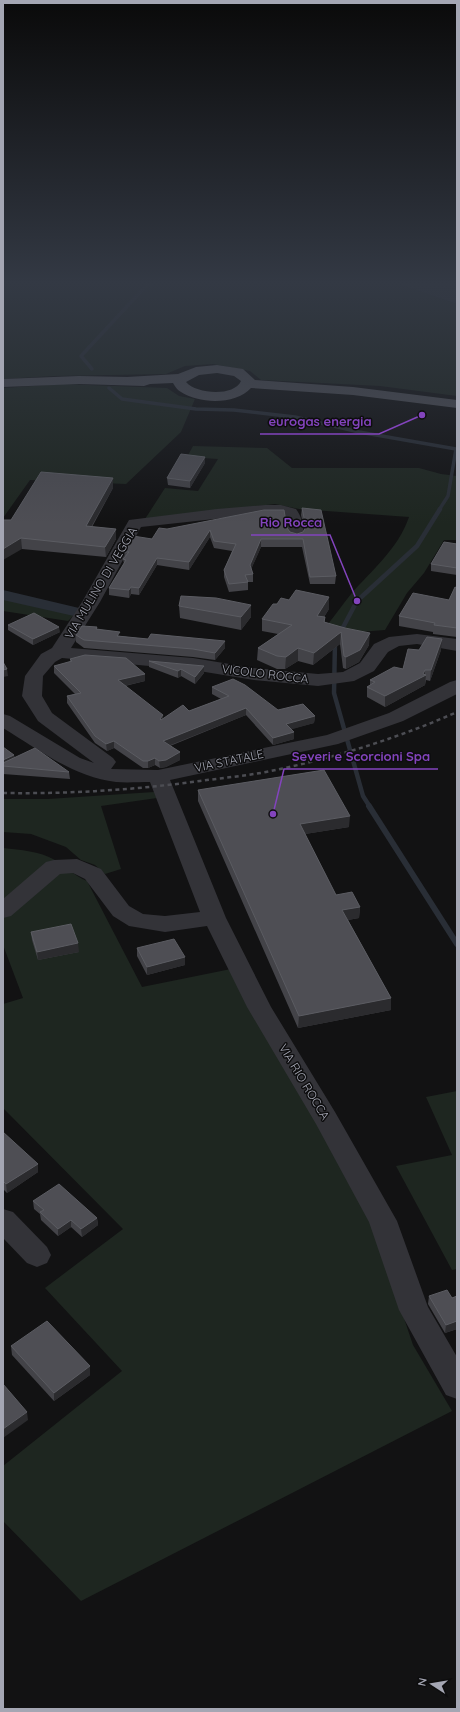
<svg xmlns="http://www.w3.org/2000/svg" width="460" height="1712" font-family="Quicksand,sans-serif">
<style>
.green{fill:#1e2620}
.water{fill:#292e36}
.lines{fill:none;stroke-linecap:round;stroke-linejoin:round}
.stream-far2{stroke:#292e36;stroke-width:3.5}
.stream-far1{stroke:#292e36;stroke-width:4.5}
.stream{stroke:#292e36;stroke-width:6}
.canal{fill:#292e36;fill-rule:evenodd}
.minor{fill:#333338;fill-rule:evenodd}
.major{fill:#4f5057;fill-rule:evenodd}
.rail{stroke:#4c4d53;stroke-width:2.5;stroke-dasharray:4 3.5;stroke-linecap:butt}
.wall{fill:#434348}
.shaded-wall{fill:#2b2b2e}
.building{fill:#4e4e54;stroke:#5b5c62}
.labels{text-anchor:middle;stroke-width:3;stroke-linejoin:round;paint-order:stroke}
.street-label{font-size:12px;fill:#a4a6b3;stroke:#0d0d0e}
.leader{fill:none;stroke:#8344bd;stroke-width:1.5}
.callout-dot{fill:#8344bd;stroke:#0d0d0e;stroke-width:1.5}
.callout-label{font-size:13px;text-anchor:middle;font-weight:bold;fill:#8344bd;stroke:#0d0d0e;stroke-width:3;stroke-linejoin:round;paint-order:stroke}
</style>
<rect width="100%" height="100%" fill="#121213"/>
<g class="green">
<path d="M3,284H399L457,304V396L380,386L261,380L250,371L213,364L185,366L166,374L54,376L3,379Z"/>
<path d="M63,384L167,388L179,396L195,399L181,432L126,484L30,480L3,518V388Z"/>
<path d="M193,446L267,448L292,468H419L441,474L457,476V540H444L424,573L407,593L385,630L359,632L328,624C336,614 343,604 351,594C372,570 398,549 409,517L299,509L275,504L145,519L165,488L198,491L218,459L187,457Z"/>
<path d="M3,596L74,615L68,621L3,611Z"/>
<path d="M154,792L157,798L101,806L121,869L105,874L95,865L81,860L66,847L31,834L3,832V799H48Z"/>
<path d="M3,848C21,850 39,851 55,860C67,867 73,875 87,881L142,987L231,969L372,1223L413,1345L452,1411L81,1601L3,1521V1466L122,1371L45,1288L123,1229L3,1108V1004L23,998L3,945Z"/>
<path d="M457,1091V1269L452,1270L396,1166L452,1155L426,1097Z"/>
</g>
<path class="water" d="M399,284H457V304Z"/>
<g class="lines">
<g class="stream-far2">
<path d="M92,369L81,356L146,286L152,284"/>
<path d="M109,388L122,399L196,409L234,410L295,417L359,432L456,449L448,496L439,510"/>
</g>
<g class="stream-far1">
<path d="M340,633L357,601L417,546L440,509"/>
<path d="M335,642L334,693L363,796L370,807"/>
</g>
<path class="stream" d="M369,806L457,944"/>
<path class="canal" d="M3,590L79,608L82,611L79,614L74,616L3,600Z"/>
<g class="minor">
<path d="M265,505H281L296,509C302,517 303,525 304,535L302,538L296,540L290,538L288,535L285,516L281,515L242,516L141,527L100,602L71,648L193,658L254,668L318,674L343,672L360,663L374,644L389,637L417,634L457,639V651L417,644L399,646L388,652L374,671L354,681L318,686L254,680L193,670L62,658L55,662L43,676L42,696L52,713L113,758L116,762L111,769L158,770L327,735L389,713L450,682L457,680V694L403,721L338,744L170,780L226,918L271,1007L335,1112L397,1221L428,1307L457,1357V1399L446,1395L399,1310L369,1222L316,1124L247,1007L207,926L165,932L129,926L113,916L85,879L73,873L60,874L11,916L3,918V899L46,862L54,860L77,859L101,869L129,906L143,914L165,916L200,912L150,782C139,782 127,783 116,782C74,777 39,750 3,728V714L10,716L80,758L94,763L38,721L22,696L25,676L41,654L52,648L82,602L129,520L217,509Z"/>
<path d="M3,1209L13,1212L47,1247L51,1255L47,1263L37,1267L27,1263L3,1238Z"/>
</g>
<path class="major" d="M217,365L243,369L255,380L353,387L457,400V408L353,395L251,388C236,405 199,404 181,392C177,390 175,386 173,383L150,384L144,386L79,384L3,387V379L79,376L127,377L178,374L196,367ZM217,373L234,376L241,381C234,397 196,394 186,382L199,375Z"/>
<path class="rail" d="M3,793C70,794 133,790 200,781C222,778 244,776 266,772C331,759 396,739 457,712"/>
</g>
<g class="wall">
<path d="M205,457V463L190,488L168,485L167,478Z"/>
<path d="M113,488L92,527L116,529V539L106,557L22,549L11,520Z"/>
<path d="M302,508L336,576L335,584H310L302,547H261L251,569L253,574V582H248V590L229,592L224,577V570L232,551L214,548L210,537L189,570L157,565L139,595L131,594L129,598L109,595V588L124,564L123,559L125,557V552L152,539L167,529L287,528L290,532L297,534L303,532L304,529L301,515Z"/>
<path d="M457,544V575L431,571V564Z"/>
<path d="M457,588V637L433,634V632L399,626V616L449,600Z"/>
<path d="M179,606L251,617L241,630L180,618Z"/>
<path d="M329,609L324,617L325,623L369,645L359,662L346,669L343,668L340,644L313,665L298,661L285,669H277L257,660L258,648L278,634L262,631V619Z"/>
<path d="M8,625L60,632L33,645L8,630Z"/>
<path d="M97,627V629L120,636L225,648L215,660L193,657L84,648L76,642V635Z"/>
<path d="M419,650H441L430,681L426,680L425,685L385,707L367,697V687L370,685V680L403,669Z"/>
<path d="M70,659L145,674V681L125,686L163,719L189,711L221,699L212,694V687L278,710L315,716L314,723L291,729L294,739L273,745L246,715L170,746L180,752V760L166,767L160,768L155,765L148,768H143L114,748L107,751L95,743L67,703V696L75,694L54,673V666L70,662Z"/>
<path d="M149,661L204,673L195,684L181,676L178,678L149,667Z"/>
<path d="M3,747L15,757L69,772L70,779L3,774Z"/>
<path d="M198,790L349,827L305,834L336,895L360,907L359,918L348,920L391,998V1010L298,1028L198,801Z"/>
<path d="M31,932L79,952L38,960L32,940Z"/>
<path d="M137,948L185,965L147,975L137,956Z"/>
<path d="M3,1132L38,1172L7,1193L3,1189Z"/>
<path d="M33,1201L97,1218L98,1225L82,1237L71,1227L58,1236L41,1220L40,1214L34,1209Z"/>
<path d="M429,1296L452,1298L457,1296V1329L445,1333L428,1304Z"/>
<path d="M11,1346L90,1375L54,1401L12,1355Z"/>
</g>
<g class="shaded-wall">
<path d="M205,457V463L190,488V481Z"/>
<path d="M113,478V488L86,536V526Z"/>
<path d="M116,529V539L106,557L105,547Z"/>
<path d="M210,530V537L189,570V562Z"/>
<path d="M21,538L22,549L3,560V549Z"/>
<path d="M261,539V547L250,572V565Z"/>
<path d="M157,558V565L139,595V588Z"/>
<path d="M131,587V594L129,598V590Z"/>
<path d="M329,597V609L317,628V616Z"/>
<path d="M251,605V617L241,630V617Z"/>
<path d="M59,627L60,632L33,645V639Z"/>
<path d="M341,632L340,644L313,665L314,653Z"/>
<path d="M370,633L369,645L359,662L346,669V657Z"/>
<path d="M442,639L441,650L430,681L431,670Z"/>
<path d="M225,641V648L215,660V653Z"/>
<path d="M298,648V661L285,669L286,657Z"/>
<path d="M204,666V673L195,684V677Z"/>
<path d="M7,669L8,676L3,677V670Z"/>
<path d="M181,669V676L178,678V671Z"/>
<path d="M425,670V675H426L425,685L385,707V696L423,674Z"/>
<path d="M145,674V681L119,687L118,680Z"/>
<path d="M246,708V715L163,748V741Z"/>
<path d="M163,715V722L160,719Z"/>
<path d="M315,716L314,723L286,731V724Z"/>
<path d="M294,732V739L273,745V738Z"/>
<path d="M114,741V748L107,751L106,744Z"/>
<path d="M180,752V760L166,767L160,768L159,761Z"/>
<path d="M14,755L15,761L3,766V760Z"/>
<path d="M155,758V765L148,768V761Z"/>
<path d="M350,816L349,827L299,835L300,824Z"/>
<path d="M360,907L359,918L342,921V910Z"/>
<path d="M78,943L79,952L38,960L37,952Z"/>
<path d="M185,957V965L147,975V967Z"/>
<path d="M391,998V1010L298,1028L299,1016Z"/>
<path d="M38,1164V1172L7,1193L6,1184Z"/>
<path d="M97,1218L98,1225L82,1237L81,1229Z"/>
<path d="M71,1220V1227L58,1236V1229Z"/>
<path d="M457,1321V1329L445,1333L446,1325Z"/>
<path d="M90,1366V1375L54,1401V1393Z"/>
<path d="M27,1412L28,1420L3,1438V1429Z"/>
</g>
<g class="building">
<path d="M181,454L205,457L190,481L167,478Z"/>
<path d="M41,472L113,478L86,526L116,529L105,547L21,538L3,549V520H11Z"/>
<path d="M302,508L321,510L336,576L310,577L303,539H261L250,565L253,574L245,575L248,582L229,584L224,570L236,544L214,541L210,530L189,562L157,558L139,588L131,587L129,590L109,588L126,560L123,559L129,552H125L133,536L152,539L159,528L167,529L264,510H284L287,528L290,532L297,534L303,532L306,527Z"/>
<path d="M444,542L457,544V568L431,564Z"/>
<path d="M455,587L457,588V628L434,625L435,623L399,616L413,593L449,600Z"/>
<path d="M296,590L329,597L317,616L325,617L324,622L345,628L370,633L360,650L346,657L344,656L341,632L314,653L298,648L286,657L277,656L258,648L292,625L262,619L273,604H277L281,598L289,600Z"/>
<path d="M181,596L216,598L251,605L241,617L179,606Z"/>
<path d="M34,613L59,627L33,639L8,625Z"/>
<path d="M82,626L97,627L96,629L120,632L117,636L148,639L151,634L225,641L215,653L193,649L84,640L76,635Z"/>
<path d="M427,637L442,639L431,670H425L423,674L426,675L385,696L367,687L375,682L370,680L394,667L403,669L408,649L419,650Z"/>
<path d="M85,655L126,658L145,674L118,680L163,715L160,719L161,720L183,705L189,711L229,696L212,687L233,679L245,685L278,710L303,704L315,716L286,724L294,732L273,738L246,708L163,741L180,752L166,760L159,761L155,758L148,761H143L114,741L106,744L95,736L67,696L81,693L54,666L72,661L70,659Z"/>
<path d="M149,661L204,666L195,677L181,669L178,671Z"/>
<path d="M3,662L7,669L3,670Z"/>
<path d="M3,747L14,755L3,760Z"/>
<path d="M35,748L69,772L3,766V763Z"/>
<path d="M324,770L350,816L300,824L336,895L352,892L360,907L342,910L391,998L299,1016L198,790Z"/>
<path d="M71,924L78,943L37,952L31,932Z"/>
<path d="M174,939L185,957L147,967L137,948Z"/>
<path d="M3,1132L38,1164L6,1184L3,1181Z"/>
<path d="M59,1184L97,1218L81,1229L71,1220L58,1229L40,1212L44,1210L33,1201Z"/>
<path d="M447,1290L452,1298L457,1296V1321L446,1325L429,1296Z"/>
<path d="M47,1321L90,1366L54,1393L11,1346Z"/>
<path d="M3,1384L27,1412L3,1429Z"/>
</g>
<linearGradient id="sky" x2="0" y2="1"><stop stop-color="#0a0a0a"/><stop offset="0.54" stop-color="#333944"/><stop offset="1" stop-color="#333944" stop-opacity="0"/></linearGradient>
<rect width="460" height="524" fill="url(#sky)"/>
<g class="labels">
<g class="street-label">
<text transform="translate(101 583) rotate(-59)" y="4">VIA MULINO DI VEGGIA</text>
<text transform="translate(265 674) rotate(7)" y="4">VICOLO ROCCA</text>
<text transform="translate(229 761) rotate(-12)" y="4">VIA STATALE</text>
<text transform="translate(304 1082) rotate(59)" y="4">VIA RIO ROCCA</text>
</g>
</g>
<path class="leader" d="M422 415L379 434H260M357 601L330 535H251M273 814L284 769H438"/>
<g class="callout-dot">
<circle cx="422" cy="415" r="4"/>
<circle cx="357" cy="601" r="4"/>
<circle cx="273" cy="814" r="4"/>
</g>
<g class="callout-label">
<text x="320" y="426">eurogas energia</text>
<text x="291" y="527">Rio Rocca</text>
<text x="361" y="761">Severi e Scorcioni Spa</text>
</g>
<rect width="460" height="1712" fill="none" stroke="#a4a6b3" stroke-width="8"/>
<g transform="translate(432 1684) rotate(282)" stroke="#0d0d0e" stroke-width="3" paint-order="stroke">
<path d="M0-3L7 15L0 10L-7 15Z" fill="#a4a6b3"/>
<text y="-6" font-size="11" font-weight="bold" text-anchor="middle" fill="#a4a6b3">N</text>
</g>
</svg>
